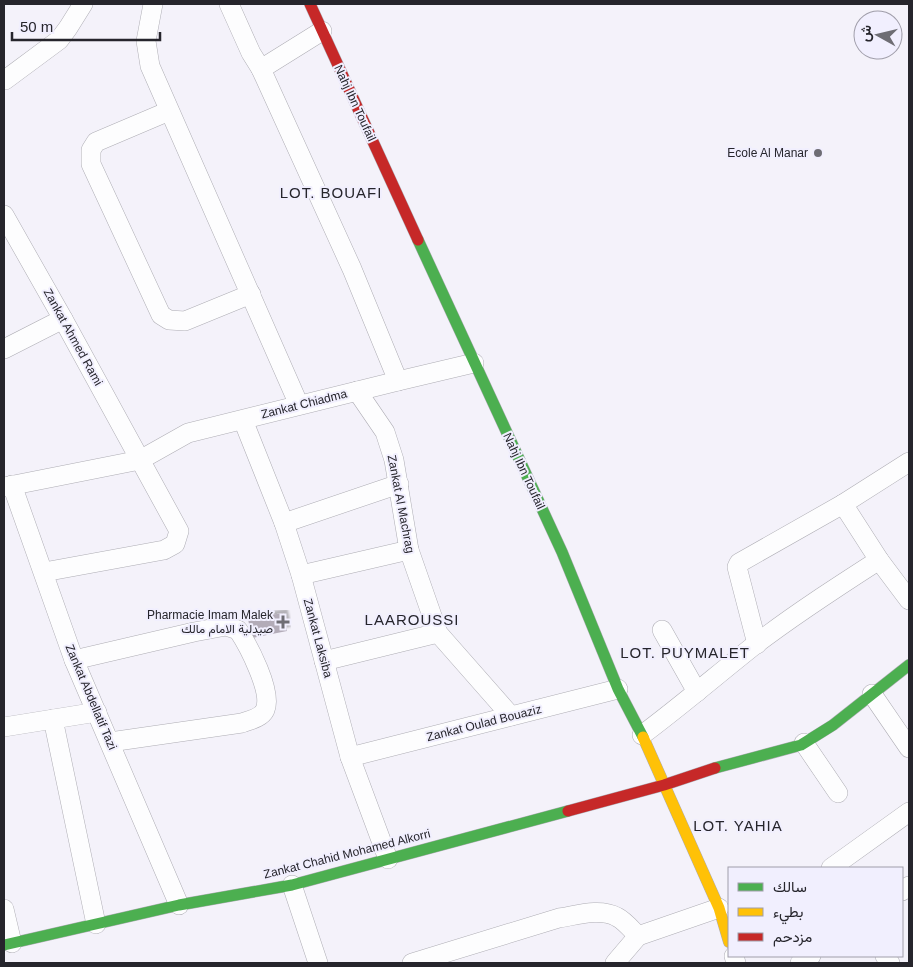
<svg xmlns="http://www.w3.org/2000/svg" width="913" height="967" font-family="Arial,Vazirmatn,sans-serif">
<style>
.building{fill:#b3acb8;filter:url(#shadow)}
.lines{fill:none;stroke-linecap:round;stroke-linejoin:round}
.street-casing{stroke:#aeadb4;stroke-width:20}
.fast-casing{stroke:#aeadb4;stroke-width:12}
.slow-casing{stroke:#aeadb4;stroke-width:12}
.jam-casing{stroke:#aeadb4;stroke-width:12}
.street{stroke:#fdfdfe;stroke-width:19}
.fast{stroke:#4caf50;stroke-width:11}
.slow{stroke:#ffc107;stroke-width:11}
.jam{stroke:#c62828;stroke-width:11}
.poi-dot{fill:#6e6d74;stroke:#f1effe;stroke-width:2}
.labels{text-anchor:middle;stroke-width:4;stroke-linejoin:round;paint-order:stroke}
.street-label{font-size:12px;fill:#26252c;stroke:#f1effe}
.poi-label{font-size:12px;fill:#26252c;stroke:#f1effe;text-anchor:end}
.quarter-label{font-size:15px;letter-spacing:1px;fill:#26252c;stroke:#f1effe}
</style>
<defs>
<filter id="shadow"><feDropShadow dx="4.5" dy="-4.5" stdDeviation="1" flood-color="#0004"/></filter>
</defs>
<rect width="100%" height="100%" fill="#f4f2fa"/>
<path class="building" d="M283,613L287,631L252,638L248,619Z"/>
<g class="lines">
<defs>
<g id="street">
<path d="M153,4L146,41L150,66L299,405"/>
<path d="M229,4L251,53L261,69L352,269L398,381"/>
<path d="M261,69L322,31"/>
<path d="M5,80L59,40L68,28L83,4"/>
<path d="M169,111L96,142L91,150V164L161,315L169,320L185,321L251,294"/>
<path d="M4,215L63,319L179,531L175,544L164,550L44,572"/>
<path d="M4,349L63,319"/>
<path d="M357,391L385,432L394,460L409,550L438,633L511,716"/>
<path d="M243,420L284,523L301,575L350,757L388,859"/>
<path d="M12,485L74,660L179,905"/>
<path d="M4,487L140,460L188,433L398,381L474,363"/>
<path d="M843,504L879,560L909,600"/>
<path d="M284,523L399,484"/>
<path d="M301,575L409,550"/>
<path d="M662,630L697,692"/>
<path d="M757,644L737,567L739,563L843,504L909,462"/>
<path d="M74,660L194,632L226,626L238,630C248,645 273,692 265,710C261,718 250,720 242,723L110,742"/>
<path d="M324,661L438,633"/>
<path d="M872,694L909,748"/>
<path d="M53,719L96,924"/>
<path d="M4,727L97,712"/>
<path d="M642,735C681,706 718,674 756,644C795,614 837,587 879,560"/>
<path d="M804,743L838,793"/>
<path d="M350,757L618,689"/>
<path d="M831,868L909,812"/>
<path d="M292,885L318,963"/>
<path d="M902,891L909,886"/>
<path d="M4,909L12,943"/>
<path d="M734,956L736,963"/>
<path d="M885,956L890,963"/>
<path d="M412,963L559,918C578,915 600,908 617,917C625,921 632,930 638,936L719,908"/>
<path d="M615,963L638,936"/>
<path d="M800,963L811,956"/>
</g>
<g id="fast">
<path d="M418,240L562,552L618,689L643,737"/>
<path d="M715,768L801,745L833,725L909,665"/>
<path d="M4,945L179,905L292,885L568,811"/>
</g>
<path id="slow" d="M643,737L719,908L729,942"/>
<g id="jam">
<path d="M310,4L418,240"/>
<path d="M568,811L664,785L715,768"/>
</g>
</defs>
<use href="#street" class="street-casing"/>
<use href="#fast" class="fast-casing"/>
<use href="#slow" class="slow-casing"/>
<use href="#jam" class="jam-casing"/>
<use href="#street" class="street"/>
<use href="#fast" class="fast"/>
<use href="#slow" class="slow"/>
<use href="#jam" class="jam"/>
</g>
<g class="poi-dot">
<circle cx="818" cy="153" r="5"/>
<path d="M280.5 614.5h5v5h5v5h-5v5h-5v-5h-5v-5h5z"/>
</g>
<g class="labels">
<g class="street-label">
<text transform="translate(355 103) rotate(65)" y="4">Nahj Ibn Toufail</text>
<text transform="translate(73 337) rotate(61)" y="4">Zankat Ahmed Rami</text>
<text transform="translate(304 404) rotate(-14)" y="4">Zankat Chiadma</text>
<text transform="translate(524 471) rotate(65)" y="4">Nahj Ibn Toufail</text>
<text transform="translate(401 504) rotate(79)" y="4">Zankat Al Machrag</text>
<text transform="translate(318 638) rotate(75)" y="4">Zankat Laksiba</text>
<text transform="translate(91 697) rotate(67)" y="4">Zankat Abdellatif Tazi</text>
<text transform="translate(484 723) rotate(-14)" y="4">Zankat Oulad Bouaziz</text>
<text transform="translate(347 854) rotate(-14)" y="4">Zankat Chahid Mohamed Alkorri</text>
</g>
<g class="poi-label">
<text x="808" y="157">Ecole Al Manar</text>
<text x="273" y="619">Pharmacie Imam Malek<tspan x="273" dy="14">صيدلية الامام مالك</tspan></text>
</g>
<g class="quarter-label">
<text x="331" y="198">LOT. BOUAFI</text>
<text x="412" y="625">LAAROUSSI</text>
<text x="685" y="658">LOT. PUYMALET</text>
<text x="738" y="831">LOT. YAHIA</text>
</g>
</g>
<rect width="913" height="967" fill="none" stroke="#26252c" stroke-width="10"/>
<rect x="728" y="867" width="175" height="90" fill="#f1effe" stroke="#a09eaa"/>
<rect x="738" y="883" width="25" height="8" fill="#4caf50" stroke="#a09eaa"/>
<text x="773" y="892" font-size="15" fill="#26252c">سالك</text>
<rect x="738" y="908" width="25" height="8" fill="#ffc107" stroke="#a09eaa"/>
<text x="773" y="917" font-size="15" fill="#26252c">بطيء</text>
<rect x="738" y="933" width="25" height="8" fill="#c62828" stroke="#a09eaa"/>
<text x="773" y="942" font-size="15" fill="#26252c">مزدحم</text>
<g transform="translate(878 35) rotate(278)"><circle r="24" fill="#f1effe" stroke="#a09eaa"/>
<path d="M0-4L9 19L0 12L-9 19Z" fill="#6e6d74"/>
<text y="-8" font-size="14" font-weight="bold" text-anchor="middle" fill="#26252c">ش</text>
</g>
<path d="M12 32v8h148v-8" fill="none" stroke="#26252c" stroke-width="2.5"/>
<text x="20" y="32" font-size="15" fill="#26252c" stroke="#f1effe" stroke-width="4" paint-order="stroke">50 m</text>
</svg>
